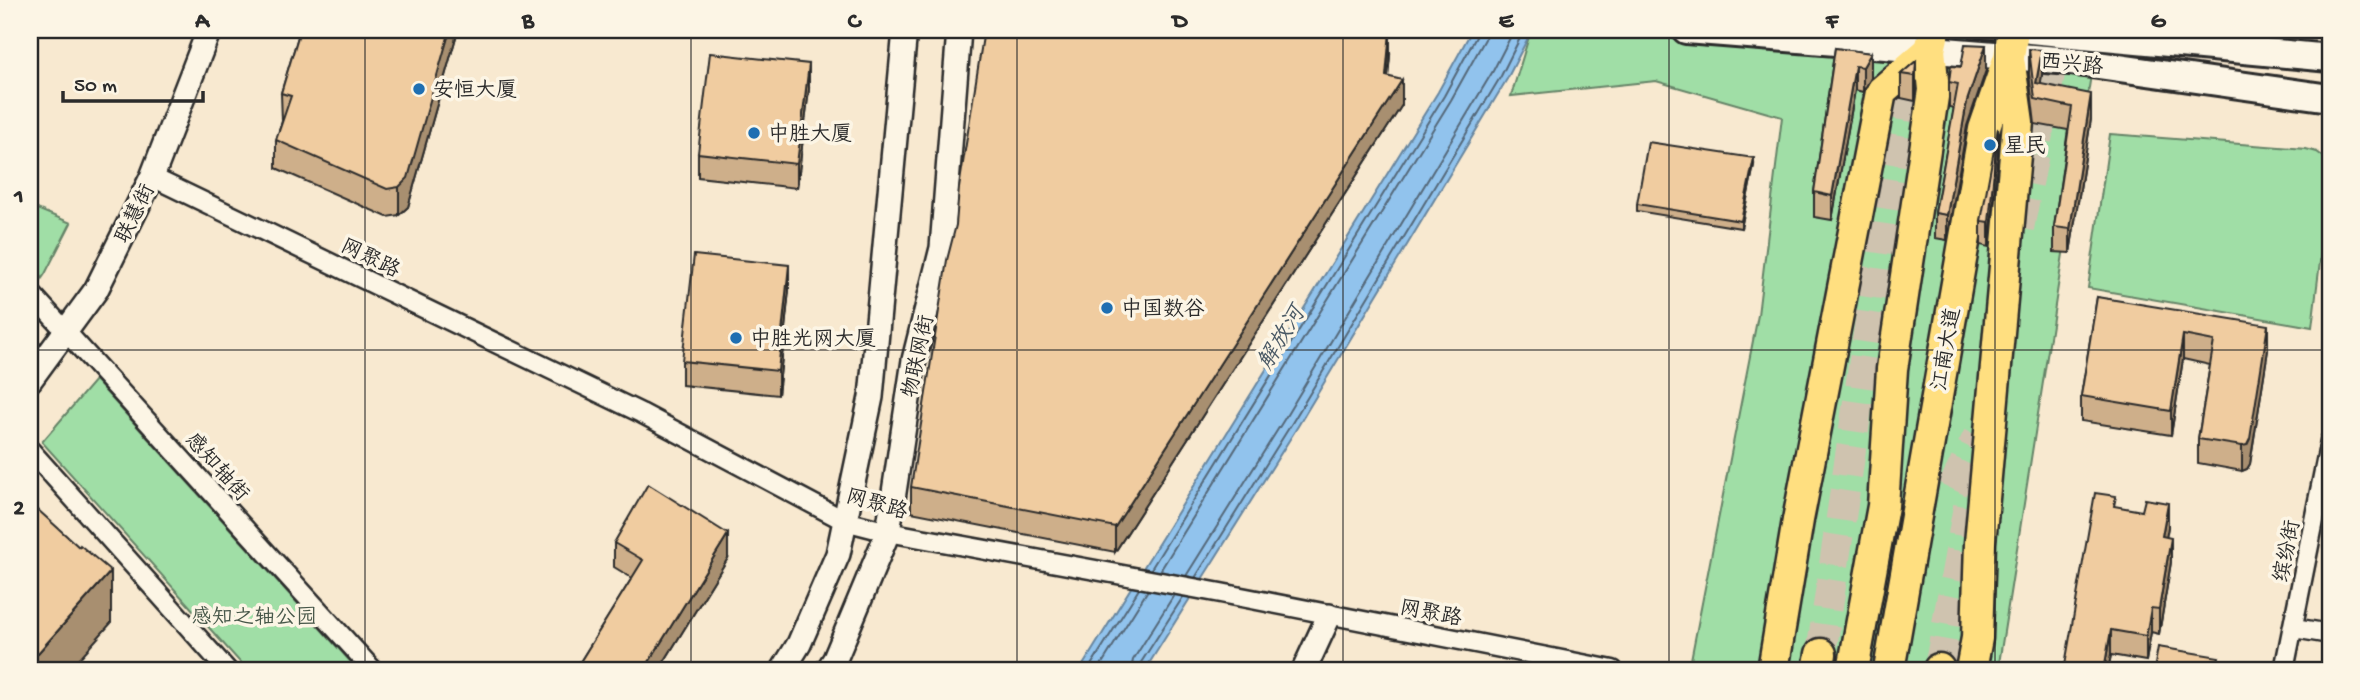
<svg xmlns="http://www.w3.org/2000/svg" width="2360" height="700" font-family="'Gochi Hand','LXGW WenKai TC',sans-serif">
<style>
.green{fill:#a0dea6;stroke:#668468;stroke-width:2}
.water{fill:#91c3ed;stroke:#68869f;stroke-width:2}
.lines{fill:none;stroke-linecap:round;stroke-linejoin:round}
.shore{stroke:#546879;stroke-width:2}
.trunk-tunnel{stroke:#cfc3af;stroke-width:30;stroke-dasharray:30 15;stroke-linecap:butt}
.minor-casing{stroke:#2b2b2b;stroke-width:23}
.tertiary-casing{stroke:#2b2b2b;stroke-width:28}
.secondary-casing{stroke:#2b2b2b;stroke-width:32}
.primary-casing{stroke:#2b2b2b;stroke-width:35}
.trunk-casing{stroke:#2b2b2b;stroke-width:35}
.minor{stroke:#fcf5e5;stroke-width:18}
.tertiary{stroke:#fcf5e5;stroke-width:23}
.secondary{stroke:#fcf5e5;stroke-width:26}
.primary{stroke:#ffdf80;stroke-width:30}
.trunk{stroke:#ffdf80;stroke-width:30}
.wall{fill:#ceaf8a;stroke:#2b2b2b;stroke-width:2}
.shaded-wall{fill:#a88f70;stroke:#2b2b2b;stroke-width:2}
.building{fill:#f0cca0;stroke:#2b2b2b;stroke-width:2}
.grid{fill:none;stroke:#2b2b2b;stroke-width:2;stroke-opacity:0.55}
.poi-dot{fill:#1f6fb2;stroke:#fcf5e5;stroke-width:2.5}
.labels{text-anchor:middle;stroke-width:7;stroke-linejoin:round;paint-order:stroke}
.street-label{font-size:21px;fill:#2b2b2b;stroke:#fcf5e5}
.poi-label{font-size:21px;fill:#2b2b2b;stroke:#fcf5e5;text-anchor:start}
.park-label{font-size:21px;fill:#48584a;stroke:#fcf5e5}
.water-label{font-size:23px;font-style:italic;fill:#4a5965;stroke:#fcf5e5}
.neatline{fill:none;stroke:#2b2b2b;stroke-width:2.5}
.grid-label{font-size:23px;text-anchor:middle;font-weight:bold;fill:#2b2b2b}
</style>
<rect width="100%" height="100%" fill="#f8e9d0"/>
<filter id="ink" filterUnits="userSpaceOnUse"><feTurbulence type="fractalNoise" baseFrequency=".0143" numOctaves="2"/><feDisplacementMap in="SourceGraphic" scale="14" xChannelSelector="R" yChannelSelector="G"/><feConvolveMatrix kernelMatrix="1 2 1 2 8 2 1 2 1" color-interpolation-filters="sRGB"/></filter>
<g filter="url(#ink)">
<g class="green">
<path d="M1531,30H2098L1998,670H1689L1758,315L1782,117L1656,81L1511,96Z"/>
<path d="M2110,134L2306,149L2317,152L2329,161L2330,180L2312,327L2088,288Z"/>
<path d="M30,206L71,223L45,274L30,296Z"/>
<path d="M95,380L358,670H247L42,442Z"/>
</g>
<path class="water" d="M1472,30H1532L1507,79L1298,426L1145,670H1080L1438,92Z"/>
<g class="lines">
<g class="shore">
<path d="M1151,569L1444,96L1477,35L1478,30"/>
<path d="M1160,571L1451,100L1485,39L1487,30"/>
<path d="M1186,576L1285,418L1493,71L1514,30"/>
<path d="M1195,578L1292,423L1501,76L1524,30"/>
<path d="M1088,670L1139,589"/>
<path d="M1098,670L1148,590"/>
<path d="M1131,670L1133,660L1174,595"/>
<path d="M1139,670L1140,664L1183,597"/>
</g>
<g class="trunk-tunnel">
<path d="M2019,228L2059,30"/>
<path d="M1952,489L1978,436"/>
<path d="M1821,654L1890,183L1916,30"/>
<path d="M1939,669L1974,473"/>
</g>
<defs>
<g id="minor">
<path d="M152,177L641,413L845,521L888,532L1221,593L1613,670"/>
<path d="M30,292L373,670"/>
<path d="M30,450L227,670"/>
<path d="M2294,628L2330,634"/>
<path d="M2284,670L2330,441"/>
</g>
<g id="tertiary">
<path d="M30,380L96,290L152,177L209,30"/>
<path d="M783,670L799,644L838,554L871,397L905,30"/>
<path d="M828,670L835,659L888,532L914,360L942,248L959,30"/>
<path d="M1304,670L1329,616"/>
</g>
<g id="secondary">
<path d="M1686,30L2070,61L2330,98"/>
<path d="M2030,30L2330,58"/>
</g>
<g id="primary">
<path d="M1773,670L1798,520L1881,92L1930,50"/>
<path d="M1853,670L1883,506L1892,369L1934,90L1930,50L1933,37"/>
<path d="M1889,670L1984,129L2009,57L2013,30"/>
<path d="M1971,670L1977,638L1980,543L2018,122L2010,65"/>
</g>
<g id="trunk">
<path d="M1818,670L1821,654"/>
<path d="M1939,670V669"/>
</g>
</defs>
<use href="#minor" class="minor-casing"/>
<use href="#tertiary" class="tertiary-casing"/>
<use href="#secondary" class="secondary-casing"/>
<use href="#primary" class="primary-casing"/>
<use href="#trunk" class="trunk-casing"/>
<use href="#minor" class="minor"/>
<use href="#tertiary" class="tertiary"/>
<use href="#secondary" class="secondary"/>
<use href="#primary" class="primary"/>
<use href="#trunk" class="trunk"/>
</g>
<g class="wall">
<path d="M300,30H458L408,207L399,215L387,217L276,168V140L282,121L281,93Z"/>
<path d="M1970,30H1996L1994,39L1970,37Z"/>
<path d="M1835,48L1871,53V78L1863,92L1855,90L1832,220L1814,217V192Z"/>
<path d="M2029,49L2042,75L2040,84L2091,119L2070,253L2054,252V227L2068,130L2035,124L2029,73Z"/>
<path d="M1390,55L1388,76L1402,105L1115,552L911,512V487Z"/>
<path d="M1916,61V90L1915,101L1901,98V74Z"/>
<path d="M1986,70L1967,126L1947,240L1935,238V213L1954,108L1949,107V82Z"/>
<path d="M809,89L797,188L698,177V153Z"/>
<path d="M1998,152L1989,247L1981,245V221Z"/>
<path d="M1754,165L1741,228L1637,211V204Z"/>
<path d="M789,290L778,395L682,385V361Z"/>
<path d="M2097,297L2268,350L2250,464L2247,469L2242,471L2198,463V439L2210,365L2183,359L2171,435L2081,421V396Z"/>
<path d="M2116,507L2168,527L2166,537L2171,562L2159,634L2151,632L2146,661L2111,655L2108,670H2065V665Z"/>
<path d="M614,543L728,558L659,670H575L632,578L614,567Z"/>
</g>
<g class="shaded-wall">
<path d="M450,30H458L408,207L399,215V187Z"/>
<path d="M1390,31V55L1386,100V76Z"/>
<path d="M1986,45V70L1967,126L1947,240V215L1967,101Z"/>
<path d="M2042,50V75L2038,100L2036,83Z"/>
<path d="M1871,53V78L1863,92V67Z"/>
<path d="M809,64V89L797,188V164Z"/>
<path d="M1916,65V90L1915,101V76Z"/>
<path d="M1855,66V90L1832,220V196Z"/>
<path d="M1402,80V105L1115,552V527Z"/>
<path d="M2091,94V119L2070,253V229Z"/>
<path d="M1998,128V152L1989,247V222Z"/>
<path d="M1754,158V165L1741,228V221Z"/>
<path d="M789,265V290L778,395V371Z"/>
<path d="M2268,325V350L2250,464L2247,469L2242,471V446Z"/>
<path d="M2183,335V359L2171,435V411Z"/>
<path d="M2168,503V527L2162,561V536Z"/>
<path d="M728,534V558L659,670H644Z"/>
<path d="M2171,538V562L2159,634V609Z"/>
<path d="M111,571V623L69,670H30V662Z"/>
<path d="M2151,608V632L2146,661V636Z"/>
<path d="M2111,630V655L2108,670H2104Z"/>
</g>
<g class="building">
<path d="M300,30H450L408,178L399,187L387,189L276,140L291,96L281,93Z"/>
<path d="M984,30H1381L1390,31L1386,76L1402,80L1115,527L911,487L947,260L956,225L959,188Z"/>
<path d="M1965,44L1986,45L1967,101L1947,215L1935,213L1958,84L1949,82L1951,66L1961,67Z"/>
<path d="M1835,48L1871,53L1863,67L1855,66L1832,196L1814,192Z"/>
<path d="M2029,49L2042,50L2036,83L2091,94L2070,229L2054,227L2072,107L2035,99Z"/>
<path d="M710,53L809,64L797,164L698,153Z"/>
<path d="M1916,61L1915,76L1901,74Z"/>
<path d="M1998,128L1989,222L1981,221Z"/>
<path d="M1648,142L1754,158L1741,221L1637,204Z"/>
<path d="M694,255L789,265L778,371L682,361Z"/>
<path d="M2097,297L2268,325L2250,439L2247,445L2242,446L2198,439L2214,341L2183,335L2171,411L2081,396Z"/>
<path d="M648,484L728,534L644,670H575L643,560L614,543Z"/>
<path d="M2095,493L2116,496L2114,506L2142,511L2145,499L2168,503L2162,536L2171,538L2159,609L2151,608L2146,636L2111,630L2104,670H2095L2065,665Z"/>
<path d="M37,509L79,547L80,545L111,571L30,662V518Z"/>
<path d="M2158,647L2219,657L2217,670H2154Z"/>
</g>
</g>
<path class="grid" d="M365,30V670M691,30V670M1017,30V670M1343,30V670M1669,30V670M1995,30V670M30,350H2330"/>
<g class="poi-dot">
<circle cx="419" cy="89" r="7"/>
<circle cx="754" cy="133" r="7"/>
<circle cx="1990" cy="145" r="7"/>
<circle cx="1107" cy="308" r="7"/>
<circle cx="736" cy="338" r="7"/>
</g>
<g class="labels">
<g class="street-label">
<text transform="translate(2072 63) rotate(6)" y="7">西兴路</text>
<text transform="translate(134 213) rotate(-64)" y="7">联慧街</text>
<text transform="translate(371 257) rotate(26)" y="7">网聚路</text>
<text transform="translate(1945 349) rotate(-80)" y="7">江南大道</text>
<text transform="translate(917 356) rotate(-78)" y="7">物联网街</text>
<text transform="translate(218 466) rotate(48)" y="7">感知轴街</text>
<text transform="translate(877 503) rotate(16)" y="7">网聚路</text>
<text transform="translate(2286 551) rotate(-79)" y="7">缤纷街</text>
<text transform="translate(1431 612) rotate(11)" y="7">网聚路</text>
</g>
<g class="poi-label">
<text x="433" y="96">安恒大厦</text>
<text x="768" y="140">中胜大厦</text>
<text x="2004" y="152">星民</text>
<text x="1121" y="315">中国数谷</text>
<text x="750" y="345">中胜光网大厦</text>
</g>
<g class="park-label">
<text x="254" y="623">感知之轴公园</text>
</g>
<g class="water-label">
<text transform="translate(1280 337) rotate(-59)" y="8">解放河</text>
</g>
</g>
<rect width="2360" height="700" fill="none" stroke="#fcf5e5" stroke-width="77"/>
<path d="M63 91v10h140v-10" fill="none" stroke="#2b2b2b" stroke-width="3.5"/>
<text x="74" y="91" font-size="21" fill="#2b2b2b" stroke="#fcf5e5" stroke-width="5" paint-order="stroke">50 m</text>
<rect x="38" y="38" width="2284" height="624" class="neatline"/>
<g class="grid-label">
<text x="202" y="27">A</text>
<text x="528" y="27">B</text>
<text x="854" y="27">C</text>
<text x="1180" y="27">D</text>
<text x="1506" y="27">E</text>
<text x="1832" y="27">F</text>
<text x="2158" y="27">G</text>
<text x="19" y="202">1</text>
<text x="19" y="514">2</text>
</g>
</svg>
